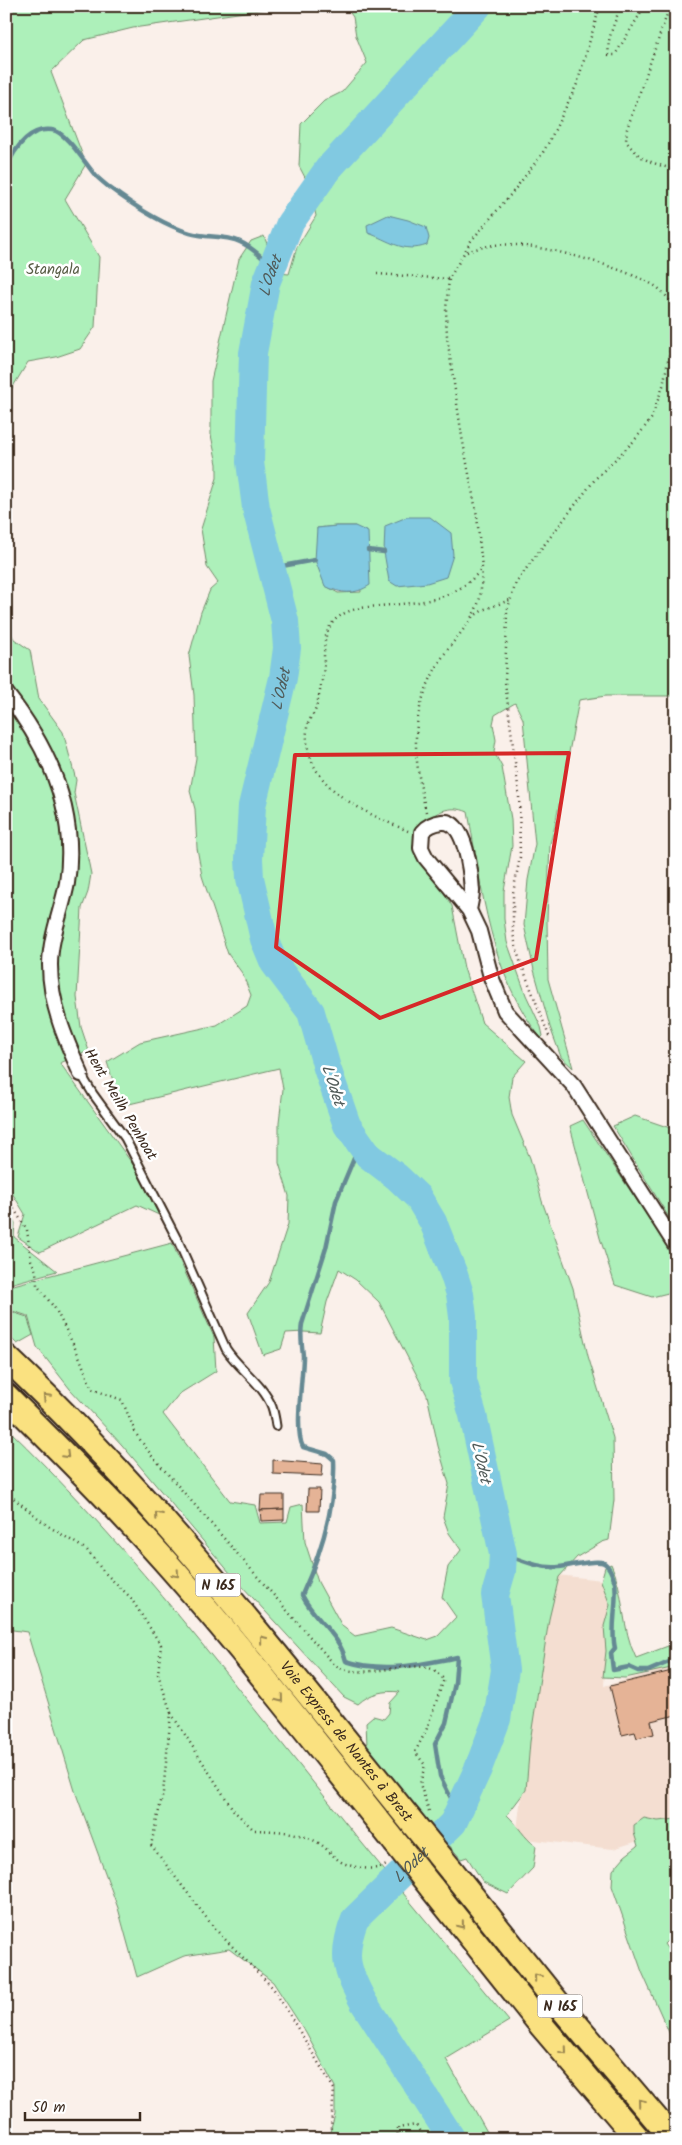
<svg xmlns="http://www.w3.org/2000/svg" width="682" height="2145" font-family="Kalam,sans-serif">
<style>
.built{fill:#f4ded1}
.green{fill:#adf0ba;stroke:#748d6c;fill-rule:evenodd}
.water{fill:#81c9e1;stroke:#658993}
.lines{fill:none;stroke-linecap:round;stroke-linejoin:round}
.stream{stroke:#658993;stroke-width:4.5}
.river{stroke:#81c9e1;stroke-width:28}
.building{fill:#e5b396;stroke:#3b2a1e}
.lane-casing{stroke:#3b2a1e;stroke-width:11}
.street-casing{stroke:#3b2a1e;stroke-width:18}
.highway-casing{stroke:#3b2a1e;stroke-width:28}
.path{stroke:#3b2a1e;stroke-width:2.5;stroke-dasharray:1 4;stroke-linecap:butt}
.lane{stroke:#fff;stroke-width:7}
.street{stroke:#fff;stroke-width:14}
.highway{stroke:#fae180;stroke-width:24}
.highway-bridge-casing{stroke:#3b2a1e;stroke-width:28;stroke-linecap:butt}
.highway-bridge{stroke:#fae180;stroke-width:24}
.oneway{stroke:#9a864f}
.marked{fill:none;stroke:#d62828;stroke-width:4;stroke-linejoin:round}
.labels{text-anchor:middle;stroke-width:5;stroke-linejoin:round;paint-order:stroke}
.shield{fill:#fff;stroke:#766a62;stroke-width:1}
.shield-label{font-size:14px;font-weight:bold;fill:#3b2a1e}
.park-label{font-size:15px;fill:#585c45;stroke:#fff}
.street-label{font-size:15px;fill:#3b2a1e;stroke:#fff}
.water-label{font-size:16px;font-style:italic;fill:#505a58;stroke:#fff}
</style>
<rect width="100%" height="100%" fill="#faf0ea"/>
<filter id="ink" filterUnits="userSpaceOnUse"><feTurbulence type="fractalNoise" baseFrequency=".02" numOctaves="2"/><feDisplacementMap in="SourceGraphic" scale="10" xChannelSelector="R" yChannelSelector="G"/><feConvolveMatrix kernelMatrix="1 2 1 2 8 2 1 2 1" color-interpolation-filters="sRGB"/></filter>
<g filter="url(#ink)">
<path class="built" d="M548,1574L611,1581L604,1686L676,1665V1829L613,1849L516,1838Z"/>
<g class="green">
<path d="M6,6H287L133,28L84,40L51,72L86,164L65,199L99,257L95,327L80,349L56,357L28,362L6,398Z"/>
<path d="M345,6H676V696H606L579,700L555,826L550,844L547,920L548,979L573,1068L561,1057L550,1027L534,970L524,925L528,880L535,844L523,719L515,703L495,715L493,724L496,740L494,752L502,767L511,819L512,846L504,891V919L507,942L526,995L541,1027L543,1036L541,1038C490,975 482,889 468,812C450,804 435,812 421,825L420,856L423,866L438,883L452,906L464,968L482,1023L526,1061L512,1077L509,1097L512,1115L530,1158L542,1201L573,1288L588,1356L613,1438L614,1500L609,1540L602,1542L577,1557L559,1577L549,1619L530,1742L526,1790L507,1815C518,1825 524,1838 536,1846L533,1868L508,1894L483,1882L467,1857L461,1859L382,1768L367,1746L366,1722L373,1716L384,1719L389,1713L390,1703L400,1692C384,1690 370,1693 358,1704L344,1697L230,1573L122,1445L70,1389L37,1347L28,1316L6,1309V1287L172,1243L214,1337L216,1371L179,1394L163,1414L230,1501L255,1505L260,1523L287,1522L291,1507L303,1504L305,1542L318,1582L342,1626L355,1636L391,1628L427,1640L438,1636L456,1617L442,1597L448,1567L461,1550L449,1533L443,1517L449,1484L438,1446L427,1395L379,1302L356,1280L339,1269L327,1302L320,1333L304,1332L286,1333L281,1349L263,1355L248,1313L269,1282L288,1224L289,1196L279,1163V1122L283,1089L279,1068L121,1106L107,1062L140,1042L217,1025L247,1006L251,995L242,973L228,954L202,876L197,848L195,809L190,791L196,758L194,695L189,656L201,612L210,590L218,583L207,567L201,529L217,478V464L211,435V381L239,259L251,241L264,236L278,273L289,274L297,247L316,216L310,187L299,166L301,124L324,101L342,92L367,63L356,36L353,17ZM336,526H355L361,592L338,593L326,586L317,528Z"/>
<path d="M6,624L14,639L30,650L39,699L63,732L76,780L74,793L91,874L88,892L82,908L77,997L81,1027L89,1051L60,1063L134,1166L159,1215L137,1205L40,1252L18,1237L25,1214L6,1183Z"/>
<path d="M635,1116L676,1130V1229L613,1126Z"/>
<path d="M583,1120L676,1259V1291L652,1297L615,1285L600,1238L570,1126Z"/>
<path d="M6,1206L15,1223L14,1237L57,1271L6,1285Z"/>
<path d="M6,1310L27,1317L33,1335L17,1344L6,1333Z"/>
<path d="M6,1427C117,1534 212,1656 308,1776C374,1859 442,1940 509,2021L446,2059L491,2139H328L335,2115V2087L306,2033L273,1982L229,1949L184,1956L137,1977L118,1908L75,1791L27,1632L6,1629Z"/>
<path d="M611,1564C625,1593 621,1628 636,1658L676,1643V1667L625,1678L603,1677L606,1651L604,1626L610,1605L601,1581L605,1567Z"/>
<path d="M644,1818L658,1821L676,1819V1932L664,1944L676,1961V2048L642,1972L612,1886L613,1870L625,1856L638,1846L634,1833V1825Z"/>
</g>
<g class="water">
<path d="M388,215L408,220L426,227L429,238L427,245C403,254 389,240 368,233L367,225Z"/>
<path d="M407,517H430L451,533L453,555L446,577L427,583L397,586L389,581L384,552L385,526Z"/>
<path d="M336,526H355L368,532L370,585C355,595 341,594 325,586L315,560L317,528Z"/>
</g>
<g class="lines">
<g class="stream">
<path d="M6,168C14,150 28,127 52,130C66,131 86,165 96,176C100,180 105,184 110,188C134,206 161,224 190,233C203,237 218,236 231,239C247,242 260,256 272,266"/>
<path d="M368,550L384,552"/>
<path d="M271,568L315,560"/>
<path d="M360,1144L336,1201L326,1248L302,1324C300,1335 302,1345 303,1356C303,1377 294,1431 303,1447L327,1454L334,1460C336,1507 321,1553 302,1595C314,1620 339,1633 346,1661C382,1673 420,1665 457,1657L455,1683L446,1723L435,1744L440,1776L458,1812"/>
<path d="M503,1554C521,1560 540,1569 559,1567C570,1566 591,1560 601,1562C609,1563 613,1576 615,1583C618,1603 610,1629 615,1648L611,1653L613,1670L629,1667L638,1671H648L676,1659"/>
</g>
<path class="river" id="s1" d="M452,2139L364,2003C346,1970 341,1955 355,1919L453,1823L478,1769L497,1719L505,1670L495,1595L502,1571L503,1554L473,1415L463,1381V1317L460,1294L454,1275L433,1222L418,1197L397,1177L368,1155L347,1125L327,1068L311,1012L274,963L264,939L250,878L249,859L252,806L283,678L287,648L285,621L256,508L250,462L253,353L266,283L290,223L328,169L478,6"/>
</g>
<g class="building">
<path d="M273,1460L323,1464L322,1476L273,1474Z"/>
<path d="M308,1489H320L319,1511H307Z"/>
<path d="M261,1495H284V1509L260,1510Z"/>
<path d="M284,1509V1520L261,1521L260,1510Z"/>
<path d="M676,1670V1715L651,1721L654,1734L637,1738L635,1732L622,1735L610,1686Z"/>
</g>
<g class="lines">
<defs>
<path id="lane" d="M81,1074L93,1094L125,1138L179,1243L226,1349C239,1369 263,1384 272,1407C274,1413 275,1419 276,1426"/>
<g id="street">
<path d="M6,693C49,748 78,811 67,883C62,910 50,937 50,965C50,1003 65,1039 81,1074"/>
<path d="M469,910C470,904 472,897 472,891C471,875 466,819 442,822C434,823 428,825 422,832L421,848L426,858L469,910L479,931L491,977L505,1011L574,1086L676,1246"/>
</g>
<g id="highway">
<path id="s2" d="M6,1357C157,1499 284,1665 415,1826"/>
<path d="M6,1396C60,1450 114,1504 164,1560C245,1651 319,1747 395,1842"/>
<path d="M451,1870L556,2001L673,2139"/>
<path d="M431,1887L542,2026L638,2139"/>
</g>
</defs>
<use href="#lane" class="lane-casing"/>
<use href="#street" class="street-casing"/>
<use href="#highway" class="highway-casing"/>
<g class="path">
<path d="M620,6C616,23 606,37 609,55H615L645,6"/>
<path d="M670,6L627,129L626,141C640,161 653,163 676,170"/>
<path d="M467,252C483,246 499,243 516,245C551,247 625,268 655,286C663,291 670,301 676,308"/>
<path d="M377,274L449,279"/>
<path d="M472,617L485,609L510,600"/>
<path d="M426,812C413,753 408,715 440,661C451,642 470,626 478,604C482,594 481,581 482,570"/>
<path d="M408,831C364,812 302,787 307,729C307,721 314,715 316,708C319,697 321,686 323,675C326,654 319,630 340,616C351,608 367,607 380,606C420,602 456,602 482,568L477,516L462,437L447,337L446,309L449,279L471,241L512,193L542,154L550,140L577,84L600,6"/>
<path d="M549,1036L519,958L513,934V893L520,857L519,794L505,682L507,611L516,583L534,558L596,478L634,441L651,419L663,386L676,321"/>
<path d="M6,1196L27,1230L31,1260L36,1271L37,1285L56,1310L79,1356L92,1389L122,1400L136,1434L152,1456L318,1646C324,1652 332,1664 340,1668C367,1679 408,1660 432,1669C437,1671 440,1676 444,1679L426,1731L415,1752L425,1765L420,1784L429,1811"/>
<path d="M6,1492L48,1526L87,1550L103,1571L130,1597L161,1645L158,1674L171,1713L163,1793L151,1845L215,1929L273,1988L303,2037L334,2089L330,2139"/>
<path d="M171,1713L234,1811L254,1830C276,1831 295,1831 315,1841C326,1846 332,1857 343,1863C355,1868 377,1872 388,1864"/>
<path d="M397,2139L398,2128L416,2125L424,2139"/>
</g>
<use href="#lane" class="lane"/>
<use href="#street" class="street"/>
<use href="#highway" class="highway"/>
<defs>
<g id="highway-bridge">
<path d="M415,1826L451,1870"/>
<path d="M395,1842L431,1887"/>
</g>
</defs>
<use href="#highway-bridge" class="highway-bridge-casing"/>
<use href="#highway-bridge" class="highway-bridge"/>
</g>
<defs><path id="oneway-chevron" d="M-2-3.5L2.5 0L-2 3.5" fill="none" stroke-width="1.6" stroke-linecap="round" stroke-linejoin="round" transform="scale(1.25)"/></defs>
<g class="oneway">
<use href="#oneway-chevron" transform="translate(46 1397) rotate(-134)"/>
<use href="#oneway-chevron" transform="translate(66 1455) rotate(45)"/>
<use href="#oneway-chevron" transform="translate(158 1515) rotate(-131)"/>
<use href="#oneway-chevron" transform="translate(176 1574) rotate(49)"/>
<use href="#oneway-chevron" transform="translate(263 1639) rotate(-129)"/>
<use href="#oneway-chevron" transform="translate(280 1699) rotate(51)"/>
<use href="#oneway-chevron" transform="translate(461 1925) rotate(51)"/>
<use href="#oneway-chevron" transform="translate(537 1977) rotate(-129)"/>
<use href="#oneway-chevron" transform="translate(564 2051) rotate(50)"/>
<use href="#oneway-chevron" transform="translate(641 2102) rotate(-130)"/>
</g>
</g>
<path class="marked" d="M569,753L536,959L380,1018L276,947L295,755Z"/>
<g class="labels">
<g class="shield">
<rect x="195.5" y="1573.5" width="45" height="23" rx="4"/>
<rect x="537.5" y="1994.5" width="45" height="23" rx="4"/>
</g>
<g class="shield-label">
<text x="218" y="1590">N 165</text>
<text x="560" y="2011">N 165</text>
</g>
<g class="park-label">
<text x="53" y="274">Stangala</text>
</g>
<g class="street-label">
<text transform="translate(121 1104) rotate(59)" y="5">Hent Meilh Penhoat</text>
<text dy="5" stroke="none"><textPath href="#s2" startOffset="514">Voie Express de Nantes à Brest</textPath></text>
</g>
<g class="water-label">
<text dy="6" stroke="none"><textPath href="#s1" startOffset="2022">L'Odet</textPath></text>
<text dy="6" stroke="none"><textPath href="#s1" startOffset="1602">L'Odet</textPath></text>
<text transform="translate(334 1085) rotate(72)" y="6">L'Odet</text>
<text transform="translate(482 1462) rotate(77)" y="6">L'Odet</text>
<text dy="6" stroke="none"><textPath href="#s1" startOffset="328">L'Odet</textPath></text>
</g>
</g>
<rect width="682" height="2145" fill="none" stroke="#fff" stroke-width="25"/>
<rect x="12" y="12" width="657" height="2120" fill="none" stroke="#3b2a1e" stroke-width="2" filter="url(#ink)"/>
<path d="M25 2112v8h115v-8" fill="none" stroke="#3b2a1e" stroke-width="2.5"/>
<text x="32" y="2112" font-size="15" fill="#3b2a1e" stroke="#ffffff" stroke-width="4" paint-order="stroke">50 m</text>
</svg>
